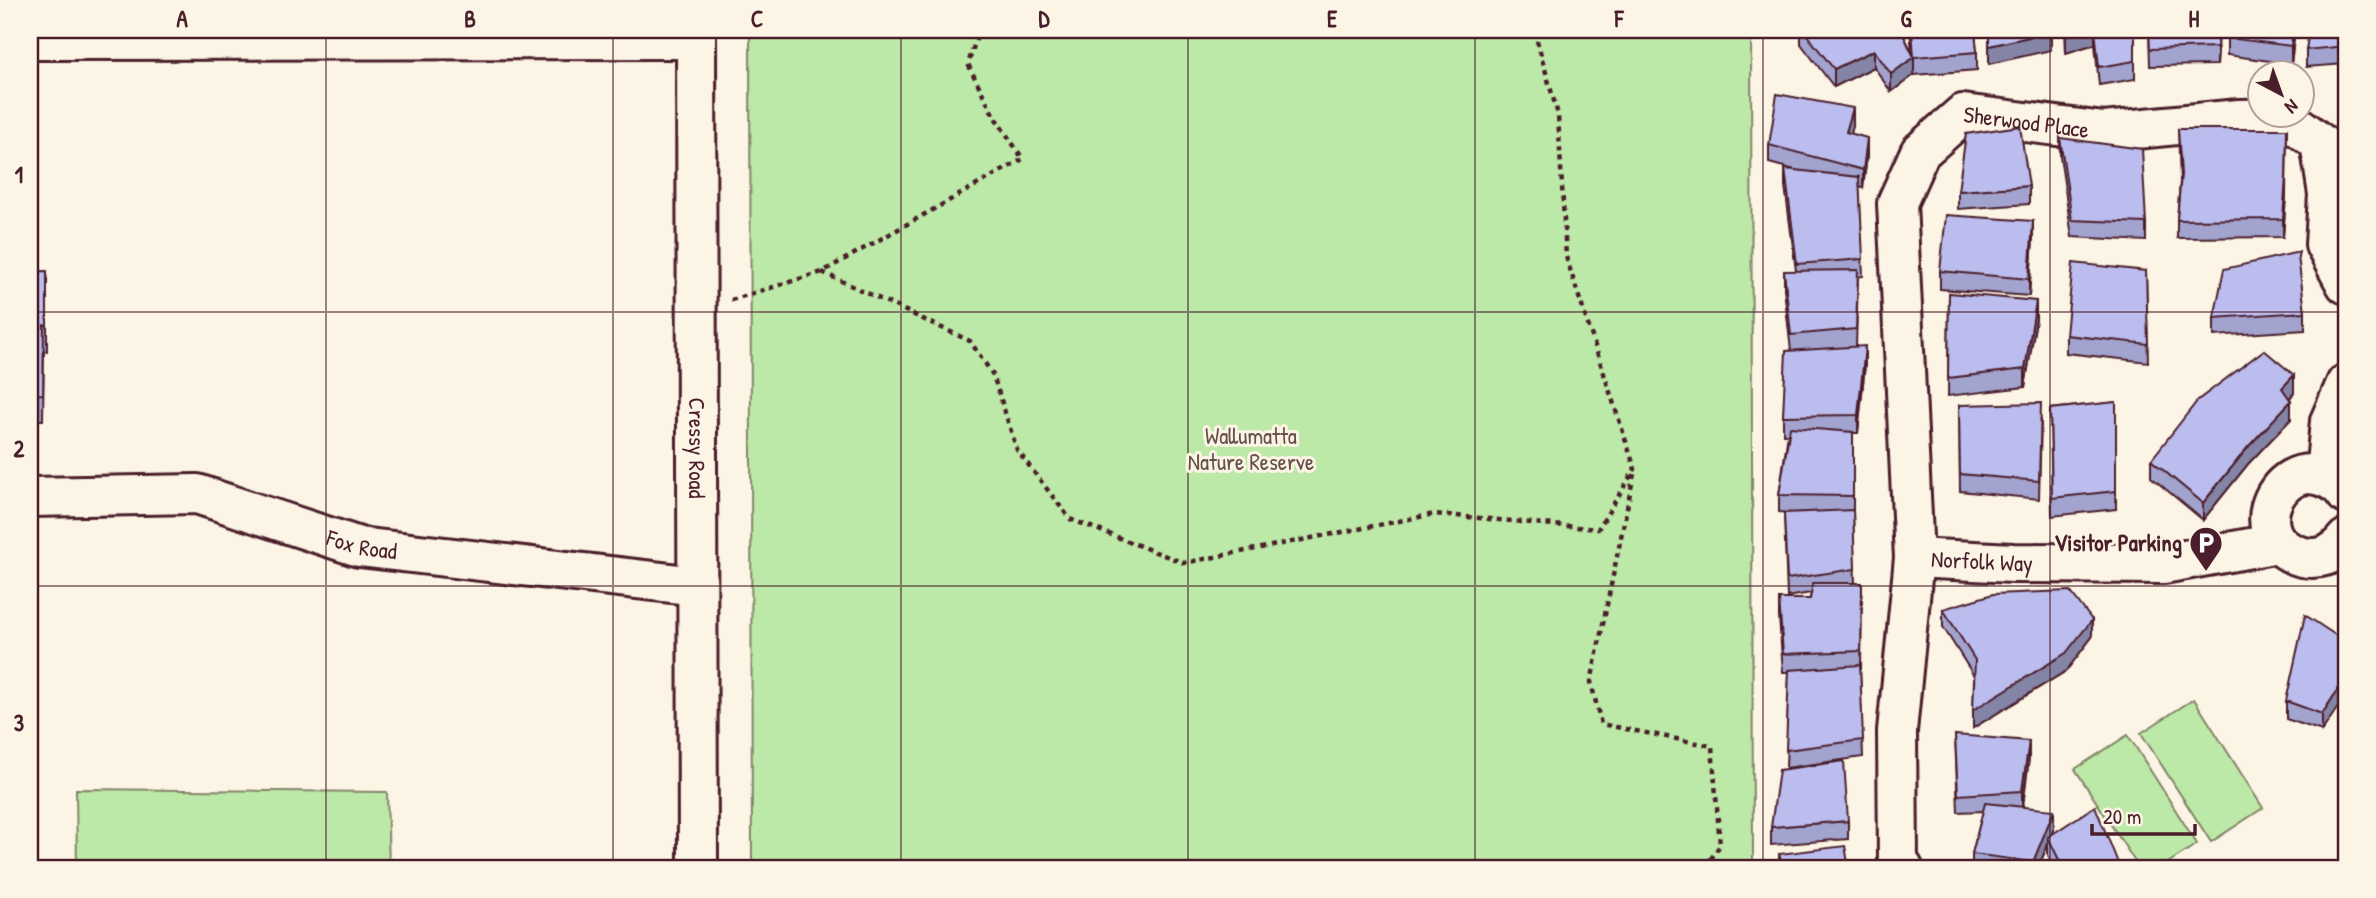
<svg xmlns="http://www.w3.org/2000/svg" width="2376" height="898" font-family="'Patrick Hand',sans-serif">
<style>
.green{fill:#bce9a7;stroke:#838469;stroke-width:2}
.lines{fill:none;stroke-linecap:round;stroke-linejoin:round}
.minor-casing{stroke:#4a1f2b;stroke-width:44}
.path{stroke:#4a1f2b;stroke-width:4.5;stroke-dasharray:5 5;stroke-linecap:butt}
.minor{stroke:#fcf5e5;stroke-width:38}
.wall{fill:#a2a3ce;stroke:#4a1f2b;stroke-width:2}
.shaded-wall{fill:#8484a7;stroke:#4a1f2b;stroke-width:2}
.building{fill:#bcbdef;stroke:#4a1f2b;stroke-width:2}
.grid{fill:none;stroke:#4a1f2b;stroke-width:2;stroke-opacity:0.55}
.labels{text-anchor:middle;stroke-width:6;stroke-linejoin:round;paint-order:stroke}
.street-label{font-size:23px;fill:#4a1f2b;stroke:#fcf5e5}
.park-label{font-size:23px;fill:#66524a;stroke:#fcf5e5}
.poi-label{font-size:23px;font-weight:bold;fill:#4a1f2b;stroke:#fcf5e5;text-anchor:end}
.neatline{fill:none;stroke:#4a1f2b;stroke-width:2.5}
.grid-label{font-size:23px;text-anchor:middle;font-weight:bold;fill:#4a1f2b}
</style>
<rect width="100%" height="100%" fill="#fcf5e5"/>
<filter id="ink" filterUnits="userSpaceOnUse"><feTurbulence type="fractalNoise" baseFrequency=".0143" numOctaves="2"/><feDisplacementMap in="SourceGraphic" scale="14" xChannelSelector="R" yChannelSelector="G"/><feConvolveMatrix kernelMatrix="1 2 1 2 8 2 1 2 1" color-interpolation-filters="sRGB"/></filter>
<g filter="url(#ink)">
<g class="green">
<path d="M750,30H1751L1753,868H752Z"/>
<path d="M2194,699L2263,808L2211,842L2141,733Z"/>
<path d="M2128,735L2197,844L2160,868H2139L2075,769Z"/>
<path d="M76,789L387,792L389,868H77Z"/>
</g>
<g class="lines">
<defs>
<g id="minor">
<path id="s1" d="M696,30L698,868"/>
<path d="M30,40L696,39"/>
<path d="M2325,476L2330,421L2346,384"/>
<path d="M2346,494C2339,482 2324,475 2310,474C2284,474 2265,502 2270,527C2275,550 2303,563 2325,556C2334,553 2340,546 2346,539"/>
<path id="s2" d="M30,497L197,494L359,547L697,586"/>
<path id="s3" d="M1914,558L2013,563L2163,564L2278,543"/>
<path id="s4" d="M1903,868L1898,861L1897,731L1914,558L1897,203L1920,152L1963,114L2104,132L2239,119L2287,118L2320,143L2328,194L2325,245L2346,284"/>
</g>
</defs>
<use href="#minor" class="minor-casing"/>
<g class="path">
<path d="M822,272L970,341L993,375L1017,450L1070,519L1184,563L1435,514L1598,529L1635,469L1566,257L1558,115L1534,30"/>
<path d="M731,300L822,272L1023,159L994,116L968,64L979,30"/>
<path d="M1634,474L1591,682L1601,724L1712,746L1720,845L1705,868"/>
</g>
<use href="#minor" class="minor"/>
</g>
<g class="wall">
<path d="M1801,30H1901L1912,52L1910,30H1975L1977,52V70L1914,75L1891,92L1874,67L1834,87L1801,44Z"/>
<path d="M2065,30H2135V79L2099,85L2095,44L2066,53Z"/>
<path d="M2149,30H2219L2217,65L2150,66Z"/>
<path d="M2295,30L2291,64L2227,55V38Z"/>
<path d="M2346,30V64L2306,67V50Z"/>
<path d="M1853,126L1851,133L1867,156L1863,188L1859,186L1863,276L1858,277L1856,347L1865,364L1858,433H1853V513L1855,583H1862L1861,669H1860L1863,757L1786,768L1789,672H1783L1779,617V599H1810L1811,593L1787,597L1784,513H1790L1779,512V495L1788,434H1783V416L1791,351L1784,289V271H1796L1785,186V169L1795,170L1769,163V145Z"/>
<path d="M2178,129L2286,195L2283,237L2177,238V220L2180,181Z"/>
<path d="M2060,138L2146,223V241L2072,237L2060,156Z"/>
<path d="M2029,186V204L1958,209V191Z"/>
<path d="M2033,238L2029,296L1940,289V271Z"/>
<path d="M2299,269L2305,312V330L2214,336V318Z"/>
<path d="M47,271V351H44L43,420H30V272Z"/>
<path d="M2146,271L2148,362L2066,353V335Z"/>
<path d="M1949,293L2036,319L2025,387L1948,396Z"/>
<path d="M2294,393L2289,399L2291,419L2248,464L2203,520L2151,477V460Z"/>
<path d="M2116,402V509L2052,516L2050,409Z"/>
<path d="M1959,405L2041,420L2039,499L1960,491Z"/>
<path d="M1943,609L2092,637L2066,671L1973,728L1974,676L1943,627Z"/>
<path d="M2346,642L2322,731L2286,719V701Z"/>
<path d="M1955,735L2029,758L2023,807L2054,828L2051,834L2120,868H2054L2048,855V844L2038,868H1972V854L1983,811L1958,812Z"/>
<path d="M1848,821V839L1771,845V827Z"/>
<path d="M1779,854L1849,868H1779Z"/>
</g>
<g class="shaded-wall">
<path d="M2084,30H2095V44L2066,53V36Z"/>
<path d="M2218,30H2219L2217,65V47Z"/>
<path d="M2293,30H2295L2291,64V46Z"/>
<path d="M2051,32V50L1989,64V46Z"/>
<path d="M1874,50V67L1834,87V69Z"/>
<path d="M1914,57V75L1891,92V74Z"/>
<path d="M1853,108V126L1846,150V132Z"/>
<path d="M2287,129L2286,195L2283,237V219Z"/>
<path d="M1867,138V156L1863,188V170Z"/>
<path d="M2033,221V238L2029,296V279Z"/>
<path d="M2036,301V319L2025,387V369Z"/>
<path d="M1865,346V364L1858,433V415Z"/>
<path d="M2294,375V393L2282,406V388Z"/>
<path d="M2291,401V419L2248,464L2203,520V503L2248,447Z"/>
<path d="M2092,620V637L2066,671L1973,728V710Z"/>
<path d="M2346,677V695L2322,731V714Z"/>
<path d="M2029,741V758L2022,809V791Z"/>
<path d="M2054,810V828L2049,840L2048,837V844L2038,868H2033V862Z"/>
</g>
<g class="building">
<path d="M1803,30H1901L1914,57L1891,74L1874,50L1834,69Z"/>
<path d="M1912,30H1975L1977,52L1914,57Z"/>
<path d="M1989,30H2051V32L1989,46Z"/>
<path d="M2066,30H2084L2066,36Z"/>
<path d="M2095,30H2135V61L2099,67Z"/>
<path d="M2149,30H2218L2217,47L2150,49Z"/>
<path d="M2228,30H2293L2291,46L2227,38Z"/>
<path d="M2309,30H2346V46L2306,50Z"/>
<path d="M1777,94L1853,108L1846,132L1867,138L1863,170L1769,145Z"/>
<path d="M2020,126L2029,186L1958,191L1966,134Z"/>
<path d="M2178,129H2287L2286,177L2283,219L2177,220L2181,174Z"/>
<path d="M2060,138L2142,149L2146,223L2072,220Z"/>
<path d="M1785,169L1859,177L1863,259L1797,264Z"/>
<path d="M1946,215L2033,221L2029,279L1940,271Z"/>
<path d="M2299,252L2298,256L2305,312L2214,318L2224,269Z"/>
<path d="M2073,263L2146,271L2148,344L2066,335Z"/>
<path d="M1858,270L1856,329L1791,335L1784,271Z"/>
<path d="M47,271V325H44L43,394L30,395V272Z"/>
<path d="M1949,293L2036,301L2025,369L1948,378Z"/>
<path d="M1865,346L1858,415L1783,416L1786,351Z"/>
<path d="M2264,350L2294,375L2282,388L2291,401L2248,447L2203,503L2151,460L2198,400Z"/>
<path d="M2116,402V491L2052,498L2050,409Z"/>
<path d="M2041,403L2039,481L1960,474L1959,405Z"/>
<path d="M1790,427L1853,432V496L1779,495Z"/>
<path d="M1853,510L1855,569L1787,579L1784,513Z"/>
<path d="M1813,583H1862L1861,651L1783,654L1779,599H1810Z"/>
<path d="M2070,591L2092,620L2066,653L1973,710L1975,660L1943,609L1993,594Z"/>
<path d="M2305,615L2346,642V677L2322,714L2286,701Z"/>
<path d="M1860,665L1863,740L1786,750L1789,670Z"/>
<path d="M1955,735L2029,741L2022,791L1958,795Z"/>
<path d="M1844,761L1848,821L1771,827L1779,770Z"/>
<path d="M1985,803L2054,810L2033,862L1972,854Z"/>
<path d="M2095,806L2120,868H2063L2048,837Z"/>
<path d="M1845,846L1849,868H1783L1779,854Z"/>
</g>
</g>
<path class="grid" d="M326,30V868M613,30V868M901,30V868M1188,30V868M1475,30V868M1763,30V868M2050,30V868M30,312H2346M30,586H2346"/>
<defs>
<symbol id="parking-pin" viewBox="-11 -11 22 30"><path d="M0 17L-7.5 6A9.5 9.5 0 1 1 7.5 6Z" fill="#4a1f2b" stroke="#fcf5e5"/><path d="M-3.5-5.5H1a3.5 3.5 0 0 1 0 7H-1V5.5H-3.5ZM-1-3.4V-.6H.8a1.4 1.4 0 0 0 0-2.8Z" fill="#fff"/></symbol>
</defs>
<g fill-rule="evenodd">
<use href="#parking-pin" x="2187" y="524" width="38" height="52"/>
</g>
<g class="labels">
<g class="street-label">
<text dy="8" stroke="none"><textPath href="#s4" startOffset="845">Sherwood Place</textPath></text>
<text dy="8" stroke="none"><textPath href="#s1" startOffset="418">Cressy Road</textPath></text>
<text dy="8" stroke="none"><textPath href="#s2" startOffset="340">Fox Road</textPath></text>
<text dy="8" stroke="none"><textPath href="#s3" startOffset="68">Norfolk Way</textPath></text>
</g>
<g class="park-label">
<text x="1251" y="444">Wallumatta<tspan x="1251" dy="26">Nature Reserve</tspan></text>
</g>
<g class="poi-label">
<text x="2182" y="551">Visitor Parking</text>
</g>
</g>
<rect width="2376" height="898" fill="none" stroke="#fcf5e5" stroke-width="77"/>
<g transform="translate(2281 94) rotate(139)"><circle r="33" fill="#fcf5e5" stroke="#b59f9b" stroke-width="2"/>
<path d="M0-5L12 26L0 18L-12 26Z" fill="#4a1f2b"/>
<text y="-10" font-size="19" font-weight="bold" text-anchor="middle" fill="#4a1f2b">N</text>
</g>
<path d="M2092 824v10h103v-10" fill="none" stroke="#4a1f2b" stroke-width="3.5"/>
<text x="2103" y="824" font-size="21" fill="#4a1f2b" stroke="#fcf5e5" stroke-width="5" paint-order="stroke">20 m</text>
<rect x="38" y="38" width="2300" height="822" class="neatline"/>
<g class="grid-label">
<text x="182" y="27">A</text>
<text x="470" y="27">B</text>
<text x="757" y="27">C</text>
<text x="1044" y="27">D</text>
<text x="1332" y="27">E</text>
<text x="1619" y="27">F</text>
<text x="1906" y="27">G</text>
<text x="2194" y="27">H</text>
<text x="19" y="183">1</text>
<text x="19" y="457">2</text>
<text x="19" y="731">3</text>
</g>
</svg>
